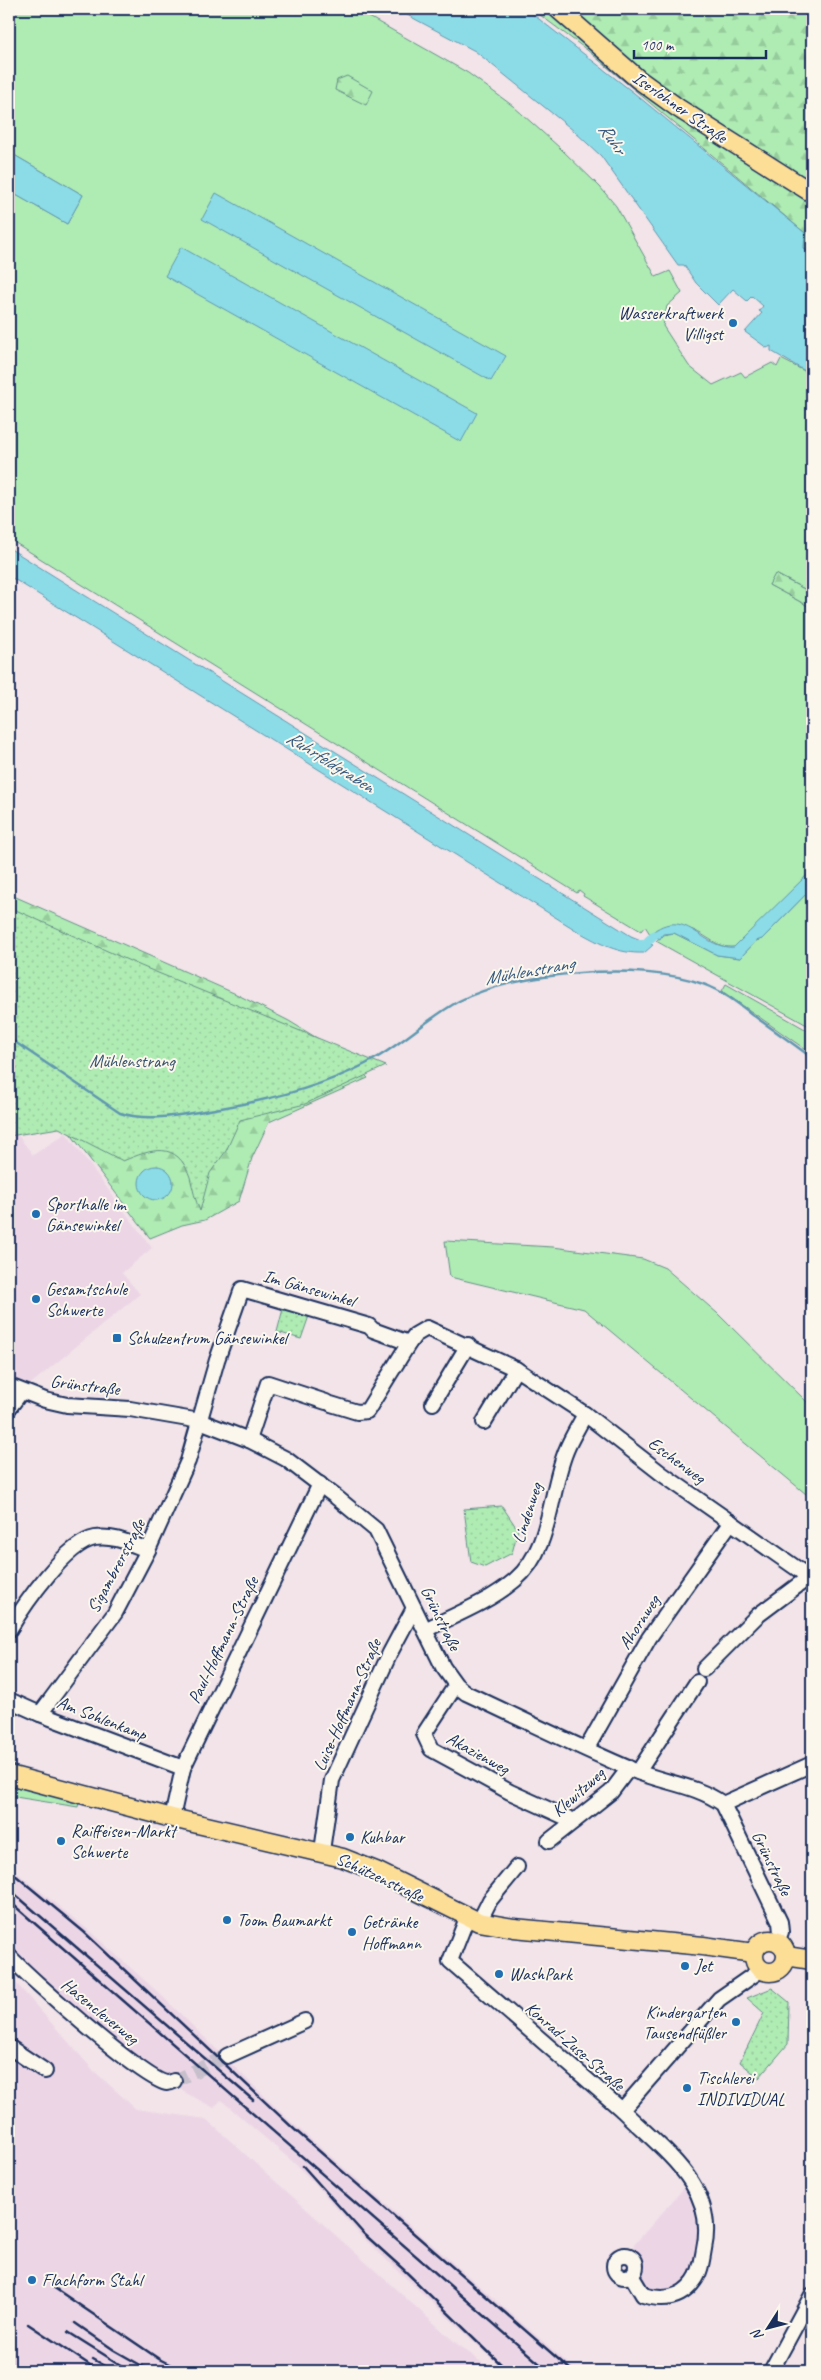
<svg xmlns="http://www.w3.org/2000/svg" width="821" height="2380" font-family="Caveat,sans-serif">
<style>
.built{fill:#ecd6e6}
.green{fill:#afecb3;stroke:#658e88}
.forest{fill:url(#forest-firs);stroke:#658e88}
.park{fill:url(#park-dots);stroke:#658e88}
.water{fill:#8cdce7;stroke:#5f97b0}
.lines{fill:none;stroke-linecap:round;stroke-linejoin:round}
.stream{stroke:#5f97b0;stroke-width:2.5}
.canal{stroke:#8cdce7;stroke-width:9}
.minor-tunnel{stroke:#c7c0cc;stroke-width:14;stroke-dasharray:14 7;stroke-linecap:butt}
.minor-casing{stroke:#1b2f5e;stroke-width:18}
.major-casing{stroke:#1b2f5e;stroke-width:21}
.minor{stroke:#fbf7ec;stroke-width:14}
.major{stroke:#fdde96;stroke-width:18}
.rail{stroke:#1b2f5e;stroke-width:2.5}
.poi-dot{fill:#1f6fb2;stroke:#fbf7ec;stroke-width:2}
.labels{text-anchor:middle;stroke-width:4;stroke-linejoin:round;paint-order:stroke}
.street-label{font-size:18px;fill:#1b2f5e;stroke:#fbf7ec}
.poi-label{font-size:18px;fill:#1b2f5e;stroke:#fbf7ec;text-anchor:start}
.park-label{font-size:18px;fill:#39556f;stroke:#fbf7ec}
.water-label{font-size:19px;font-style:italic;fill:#375a80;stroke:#fbf7ec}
</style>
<defs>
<pattern id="forest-firs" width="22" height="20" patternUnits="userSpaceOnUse" patternTransform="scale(1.25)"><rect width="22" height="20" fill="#afecb3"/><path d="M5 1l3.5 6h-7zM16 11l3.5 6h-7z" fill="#96cb9c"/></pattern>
<pattern id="park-dots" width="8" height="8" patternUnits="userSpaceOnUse" patternTransform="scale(1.25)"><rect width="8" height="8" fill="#afecb3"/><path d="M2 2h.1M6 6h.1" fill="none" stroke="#96cb9c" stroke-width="1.8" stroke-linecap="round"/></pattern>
</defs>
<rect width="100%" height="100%" fill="#f2e4e8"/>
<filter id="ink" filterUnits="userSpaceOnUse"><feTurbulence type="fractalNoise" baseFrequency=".02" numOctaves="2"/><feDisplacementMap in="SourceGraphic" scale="10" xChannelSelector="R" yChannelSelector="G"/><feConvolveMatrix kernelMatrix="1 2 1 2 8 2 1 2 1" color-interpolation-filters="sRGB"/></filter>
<g filter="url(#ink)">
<g class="built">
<path d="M66,1133L152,1248L122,1273L140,1294L21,1392L9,1386V1140L17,1134L33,1155Z"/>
<path d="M9,1866L87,1929L160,1994L289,2120L577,2371H505L360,2235L317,2186L294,2163L221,2100L214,2108L186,2093L163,2073H156L28,1966L9,1945Z"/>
<path d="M9,1975L94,2071L136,2109L206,2119L456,2343L493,2371H9Z"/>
<path d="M689,2182L699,2206L700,2238L692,2270L690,2276L676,2288L665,2291L648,2288L646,2289L643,2284L641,2260L634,2252L633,2246Z"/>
</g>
<g class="green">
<path d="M9,9H355L468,73L513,106L560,148L600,187L616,206L656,277L670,271L682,293L667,306L663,326L689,366L713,385L741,372L745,377L772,363L777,367L781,359L812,375V593L776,574L769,585L812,608V870L738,946C722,952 708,936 693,930C683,926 668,929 657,929L650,934L645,926L641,931L583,896L584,894L579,890L577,893L9,539V191L67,224L83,195L9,152Z"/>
<path d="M812,888V1018L807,1025L656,941L663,935L674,933L717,955L740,958L756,941L762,939Z"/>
<path d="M726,984L812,1033V1054L722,991Z"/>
<path d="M445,1241L553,1247L643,1259L665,1268L717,1313L812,1407V1499L584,1309L450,1277Z"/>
<path d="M9,1784L79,1802L78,1807L9,1796Z"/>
</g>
<g class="forest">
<path d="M532,9H812V257L804,248L805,233L587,50Z"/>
<path d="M347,76L373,91L366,105L335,90L337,80Z"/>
<path d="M775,574L812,593V608L769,585Z"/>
<path d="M9,894L236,994L289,1021L348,1057L368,1078L269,1122L252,1158L239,1201L205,1220L182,1225L150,1238L60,1120L9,1123Z"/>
</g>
<g class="park">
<path d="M9,907L141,966L386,1066L305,1104L240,1120L226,1151L210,1173L200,1211C195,1200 193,1189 190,1177C177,1140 152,1149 123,1161L59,1128L9,1136Z"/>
<path d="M284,1305L310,1313L301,1339L277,1332Z"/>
<path d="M502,1506L518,1530L512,1553L485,1567L471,1562L464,1509Z"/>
<path d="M772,1988L789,2002L788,2044L759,2078L740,2062L764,2013L747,1998Z"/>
</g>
<g class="water">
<path d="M396,9H526L634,93L805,233L804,248L812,257V375L771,351V346L767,348L745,332L762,313L759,311L763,306L752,296L747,301L733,289L718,305L696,283L684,265H678L601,156L574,131L475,51Z"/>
<path d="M9,152L83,195L67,224L9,191Z"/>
<path d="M216,193L506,356L491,381L202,219Z"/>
<path d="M181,247L477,413L461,442L165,276Z"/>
<path d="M9,548L631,936L653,945L644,953C618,954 601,944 579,932L9,576Z"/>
<path d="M812,870V888L762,939L756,941L740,958L717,955L674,933L663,934L660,939L650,934C686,904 701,950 734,947Z"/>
<circle cx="156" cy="1183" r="17"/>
</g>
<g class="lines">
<path class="stream" d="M9,1038L120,1113C152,1123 189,1113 221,1108C274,1099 331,1085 378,1057C406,1040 430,1017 459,1001C515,972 643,961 703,984C723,991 740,1005 757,1018C775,1031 794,1044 812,1058"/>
<path class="canal" d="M639,945L645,944L654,935"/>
<path class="minor-tunnel" d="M174,2081L227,2056"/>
<defs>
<g id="minor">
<path d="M9,1386L45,1400L67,1405L130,1409L200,1421L249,1440L286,1459L336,1497L376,1530L443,1667L456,1685L466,1693C522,1719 578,1747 635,1771C665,1783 696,1785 723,1804L780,1922L781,1932L777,1942"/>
<path d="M433,1403L468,1345"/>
<path d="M331,1404L357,1412L367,1411L409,1343L415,1335L427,1328L516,1369L585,1414L662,1474L809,1577L812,1583"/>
<path d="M9,1408L21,1392"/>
<path d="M484,1422L516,1369"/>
<path d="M249,1440L268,1383L326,1402"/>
<path d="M9,1630C24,1605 66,1543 95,1538C114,1535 131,1544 148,1550"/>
<path d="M425,1630C455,1615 489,1602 515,1580C552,1549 549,1492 566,1451C571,1438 579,1426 585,1414"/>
<path d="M704,1669L757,1616L809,1577"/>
<path d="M456,1685L424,1734L431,1749L510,1792L574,1821"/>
<path d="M9,1700L40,1714L183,1768"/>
<path d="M40,1714L115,1613L148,1550L188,1461L217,1360L242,1289L369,1326L373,1330L409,1343"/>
<path d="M587,1748L649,1638L731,1522"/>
<path d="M638,1772L697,1682"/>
<path d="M723,1804L812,1764"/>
<path d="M172,1818L183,1768L320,1484"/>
<path d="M549,1841L611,1792L629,1768"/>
<path d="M322,1851L332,1780L390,1653L414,1608"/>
<path d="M467,1918L450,1961L622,2110"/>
<path d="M479,1922L490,1900L517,1867"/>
<path d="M9,1956C27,1976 146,2082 167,2083C169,2083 172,2082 174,2081"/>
<path d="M9,2047L45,2071"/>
<path d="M227,2056L305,2021"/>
<circle cx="625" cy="2266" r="11"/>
<path d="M631,2275L643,2295C663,2301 681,2299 694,2281C701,2272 702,2260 704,2249C718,2186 662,2150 622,2110L719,1999L762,1969"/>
<path d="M771,2371L812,2295"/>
</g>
<g id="major">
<path d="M558,9L638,79L678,108L812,193"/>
<path d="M9,1775L172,1818L343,1858L376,1871L479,1922L514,1928L703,1946L754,1953"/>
<circle cx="770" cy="1956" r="16"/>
<path d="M786,1956L812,1960"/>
</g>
</defs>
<use href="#minor" class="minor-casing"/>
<use href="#major" class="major-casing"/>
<use href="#minor" class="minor"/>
<use href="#major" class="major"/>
<g class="rail">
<path d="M9,1870L84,1932L295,2130L572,2371"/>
<path d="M9,1889L253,2100"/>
<path d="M9,1901L548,2371"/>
<path d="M303,2166L363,2233L403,2269L508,2371"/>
<path d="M53,2287L159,2359L183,2371"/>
<path d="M75,2323L114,2350L151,2371"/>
<path d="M28,2324L99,2371"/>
<path d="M68,2332L130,2371"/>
<path d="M93,2359L114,2371"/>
</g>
</g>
</g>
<g class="poi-dot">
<circle cx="733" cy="323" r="5"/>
<circle cx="36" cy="1214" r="5"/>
<circle cx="36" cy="1299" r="5"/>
<rect x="112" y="1333" width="10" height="10" rx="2.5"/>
<circle cx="350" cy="1837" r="5"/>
<circle cx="61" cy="1841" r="5"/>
<circle cx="227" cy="1920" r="5"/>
<circle cx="352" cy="1932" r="5"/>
<circle cx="685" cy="1966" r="5"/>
<circle cx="499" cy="1974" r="5"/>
<circle cx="736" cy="2022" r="5"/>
<circle cx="687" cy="2088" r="5"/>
<circle cx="32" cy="2280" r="5"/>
</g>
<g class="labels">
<g class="street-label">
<text transform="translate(680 107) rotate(35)" y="6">Iserlohner Straße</text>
<text transform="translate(309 1288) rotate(16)" y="6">Im Gänsewinkel</text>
<text transform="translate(85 1385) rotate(7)" y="6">Grünstraße</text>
<text transform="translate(677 1460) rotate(36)" y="6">Eschenweg</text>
<text transform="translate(527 1513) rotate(-72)" y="6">Lindenweg</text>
<text transform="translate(116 1566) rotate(-62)" y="6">Sigambrerstraße</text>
<text transform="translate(441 1618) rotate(64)" y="6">Grünstraße</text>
<text transform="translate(639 1622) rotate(-57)" y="6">Ahornweg</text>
<text transform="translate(223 1640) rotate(-64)" y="6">Paul-Hoffmann-Straße</text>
<text transform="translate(347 1705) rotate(-66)" y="6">Luise-Hoffmann-Straße</text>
<text transform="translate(102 1718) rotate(21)" y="6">Am Sohlenkamp</text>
<text transform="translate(478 1753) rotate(29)" y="6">Akazienweg</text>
<text transform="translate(578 1792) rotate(-42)" y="6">Klewitzweg</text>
<text transform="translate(772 1863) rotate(64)" y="6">Grünstraße</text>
<text transform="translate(380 1877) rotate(25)" y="6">Schützenstraße</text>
<text transform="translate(100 2011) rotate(39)" y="6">Hasencleverweg</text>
<text transform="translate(575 2046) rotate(41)" y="6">Konrad-Zuse-Straße</text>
</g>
<g class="poi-label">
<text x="723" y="319" text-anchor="end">Wasserkraftwerk<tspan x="723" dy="21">Villigst</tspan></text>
<text x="46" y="1210">Sporthalle im<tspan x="46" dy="21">Gänsewinkel</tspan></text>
<text x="46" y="1295">Gesamtschule<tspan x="46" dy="21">Schwerte</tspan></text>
<text x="127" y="1344">Schulzentrum Gänsewinkel</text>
<text x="71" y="1837">Raiffeisen-Markt<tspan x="71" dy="21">Schwerte</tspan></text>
<text x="360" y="1843">Kuhbar</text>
<text x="237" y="1926">Toom Baumarkt</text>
<text x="362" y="1928">Getränke<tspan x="362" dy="21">Hoffmann</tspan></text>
<text x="695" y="1972">Jet</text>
<text x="509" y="1980">WashPark</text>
<text x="726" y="2018" text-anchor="end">Kindergarten<tspan x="726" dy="21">Tausendfüßler</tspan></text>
<text x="697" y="2084">Tischlerei<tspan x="697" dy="21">INDIVIDUAL</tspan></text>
<text x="42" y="2286">Flachform Stahl</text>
</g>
<g class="park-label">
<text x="132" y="1067">Mühlenstrang</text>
</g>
<g class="water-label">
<text transform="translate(613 138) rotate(55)" y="7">Ruhr</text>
<text transform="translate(331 761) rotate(32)" y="7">Ruhrfeldgraben</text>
<text transform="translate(529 970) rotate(-10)" y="7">Mühlenstrang</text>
</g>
</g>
<rect width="821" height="2380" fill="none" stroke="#fbf7ec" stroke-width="30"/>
<rect x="15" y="15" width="791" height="2350" fill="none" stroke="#1b2f5e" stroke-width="2" filter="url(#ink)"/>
<g transform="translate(768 2328) rotate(234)" stroke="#fbf7ec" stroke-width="4" paint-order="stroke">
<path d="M0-4L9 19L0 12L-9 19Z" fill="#1b2f5e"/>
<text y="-8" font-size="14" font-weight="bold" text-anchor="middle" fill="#1b2f5e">N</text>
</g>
<path d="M634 50v8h132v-8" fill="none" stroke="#1b2f5e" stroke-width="2.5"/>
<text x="641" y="50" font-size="15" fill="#1b2f5e" stroke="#fbf7ec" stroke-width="4" paint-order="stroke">100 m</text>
</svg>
